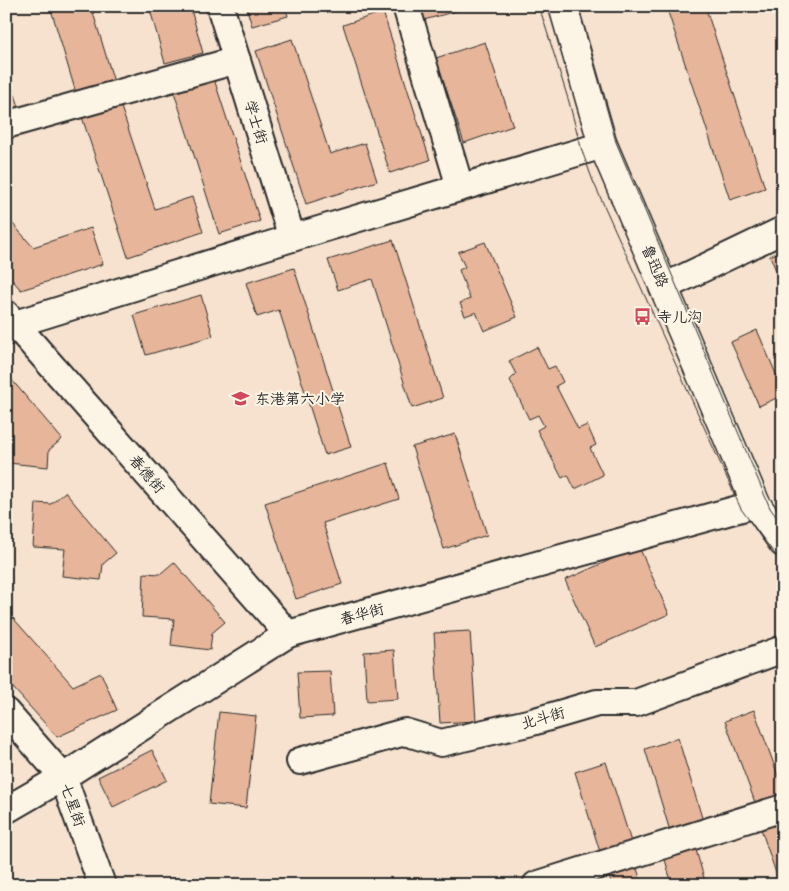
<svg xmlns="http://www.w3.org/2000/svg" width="789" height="891" font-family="'Patrick Hand','LXGW WenKai TC',sans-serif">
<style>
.building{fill:#e7b599;stroke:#2b2b2b}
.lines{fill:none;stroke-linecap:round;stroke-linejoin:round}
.minor-casing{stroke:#2b2b2b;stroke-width:30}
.major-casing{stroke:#2b2b2b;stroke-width:31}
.minor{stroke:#fcf5e5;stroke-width:26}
.major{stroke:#fcf5e5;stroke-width:28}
.tram{stroke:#2b2b2b;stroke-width:1}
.labels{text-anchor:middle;stroke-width:4;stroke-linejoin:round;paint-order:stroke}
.street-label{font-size:15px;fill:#2b2b2b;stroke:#fcf5e5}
.poi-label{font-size:15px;fill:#2b2b2b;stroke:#fcf5e5;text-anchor:start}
</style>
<rect width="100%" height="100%" fill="#f6e2ce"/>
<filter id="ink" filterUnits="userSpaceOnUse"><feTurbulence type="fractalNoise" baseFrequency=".02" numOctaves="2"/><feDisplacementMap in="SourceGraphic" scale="10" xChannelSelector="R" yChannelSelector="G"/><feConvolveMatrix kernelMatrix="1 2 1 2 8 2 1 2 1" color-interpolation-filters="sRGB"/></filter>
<g filter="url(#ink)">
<g class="building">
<path d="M50,6H91L114,82L76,93Z"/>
<path d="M149,6H190L203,53L165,63Z"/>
<path d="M246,6H285L288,16L252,26Z"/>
<path d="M420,6H474L424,20Z"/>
<path d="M666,6H705L765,188L730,200Z"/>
<path d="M383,12L430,160L390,173L343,25Z"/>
<path d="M292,39L330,154L365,143L377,181L306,204L256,51Z"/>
<path d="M485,42L513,126L464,143L436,58Z"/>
<path d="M6,70L20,109L6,114Z"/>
<path d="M214,79L260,221L219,234L174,92Z"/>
<path d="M119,101L155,209L192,197L203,232L128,257L81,114Z"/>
<path d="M6,216L33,247L91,228L103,264L21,290L6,273Z"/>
<path d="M393,240L443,398L412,408L372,279L338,290L328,260Z"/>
<path d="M485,242L517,317L484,331L476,312L465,316L460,303L470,299L459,270L465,267L458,252Z"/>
<path d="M783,250V287L770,256Z"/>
<path d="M294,268L351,447L325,455L279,310L257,317L246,283Z"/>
<path d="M201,295L213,336L146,355L134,315Z"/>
<path d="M757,330L783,390V395L759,406L731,342Z"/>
<path d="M537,347L548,369L555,366L563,382L556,386L578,429L587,425L596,445L590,448L603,475L575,489L568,475L562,478L537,430L544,426L538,415L529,419L510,380L516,374L509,361Z"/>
<path d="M11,379L62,439L49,450L48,467L8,463L11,436L6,435V383Z"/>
<path d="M455,434L487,535L444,549L412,447Z"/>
<path d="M388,463L399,499L323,523L342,584L296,599L265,503Z"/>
<path d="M65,492L116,553L103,564L101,580L62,576L65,549L33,547L36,503L51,504Z"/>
<path d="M639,547L669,614L595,647L565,580Z"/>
<path d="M174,562L225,622L212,633L210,650L171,645L174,619L142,617L144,573L160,574Z"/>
<path d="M6,610L73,686L101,673L117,710L57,737L6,680Z"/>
<path d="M470,631L476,721L440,723L434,633Z"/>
<path d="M394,650L398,699L367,701L364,652Z"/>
<path d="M330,671L333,716L300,718L297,672Z"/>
<path d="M754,710L783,789V795L756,805L725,721Z"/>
<path d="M219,712L256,716L246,808L209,804Z"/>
<path d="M678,738L703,821L670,831L645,749Z"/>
<path d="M152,750L167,780L113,807L98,777Z"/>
<path d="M606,762L632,845L601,855L575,772Z"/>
<path d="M783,815V885H780L759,823Z"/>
<path d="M694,843L706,885H672L663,852Z"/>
<path d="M636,865L642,885H612L608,873Z"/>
<path d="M367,881L368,885H355Z"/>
</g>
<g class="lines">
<defs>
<g id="minor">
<path d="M220,6L292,238"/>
<path d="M406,6L460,187"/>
<path d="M6,125L237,60"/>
<path d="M664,287L783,230"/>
<path d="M6,314L288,634"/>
<path d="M6,332L15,324L292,238L603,145"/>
<path d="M6,712L63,777L102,885"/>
<path d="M300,761L405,732L441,743L532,722L597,703H636L783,649"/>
<path d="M6,810L63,777L288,634L756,504"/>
<path d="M536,885L783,808"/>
</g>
<path id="major" d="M563,6L603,145L756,504L783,543"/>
</defs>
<use href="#minor" class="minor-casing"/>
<use href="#major" class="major-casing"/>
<use href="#minor" class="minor"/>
<use href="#major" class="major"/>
<g class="tram">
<path d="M539,6L569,102L582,151L593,181L741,509L783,565"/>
<path d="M578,6L616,142L770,508L783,526"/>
</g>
</g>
</g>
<defs>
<symbol id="bus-bare" viewBox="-9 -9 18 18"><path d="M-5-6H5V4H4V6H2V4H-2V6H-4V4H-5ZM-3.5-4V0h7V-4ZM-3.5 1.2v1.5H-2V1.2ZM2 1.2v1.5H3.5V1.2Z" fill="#d1495b" stroke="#fcf5e5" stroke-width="2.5" paint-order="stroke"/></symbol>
<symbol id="school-bare" viewBox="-9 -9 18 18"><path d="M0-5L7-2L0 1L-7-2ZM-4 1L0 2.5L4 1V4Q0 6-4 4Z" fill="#d1495b" stroke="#fcf5e5" stroke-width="2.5" paint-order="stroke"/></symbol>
</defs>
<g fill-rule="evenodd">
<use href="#bus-bare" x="630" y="304" width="25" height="25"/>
<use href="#school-bare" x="228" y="386" width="25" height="25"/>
</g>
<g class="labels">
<g class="street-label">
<text transform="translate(256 122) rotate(73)" y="5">学士街</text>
<text transform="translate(655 266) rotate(67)" y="5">鲁迅路</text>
<text transform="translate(147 474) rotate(49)" y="5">春德街</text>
<text transform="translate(362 614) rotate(-15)" y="5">春华街</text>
<text transform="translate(543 718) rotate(-16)" y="5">北斗街</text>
<text transform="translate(73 805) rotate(70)" y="5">七星街</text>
</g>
<g class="poi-label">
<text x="657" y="322">寺儿沟</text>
<text x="255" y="404">东港第六小学</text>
</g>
</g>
<rect width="789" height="891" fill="none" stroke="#fcf5e5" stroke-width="25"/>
<rect x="12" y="12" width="764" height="866" fill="none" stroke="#2b2b2b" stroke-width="2" filter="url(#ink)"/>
</svg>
